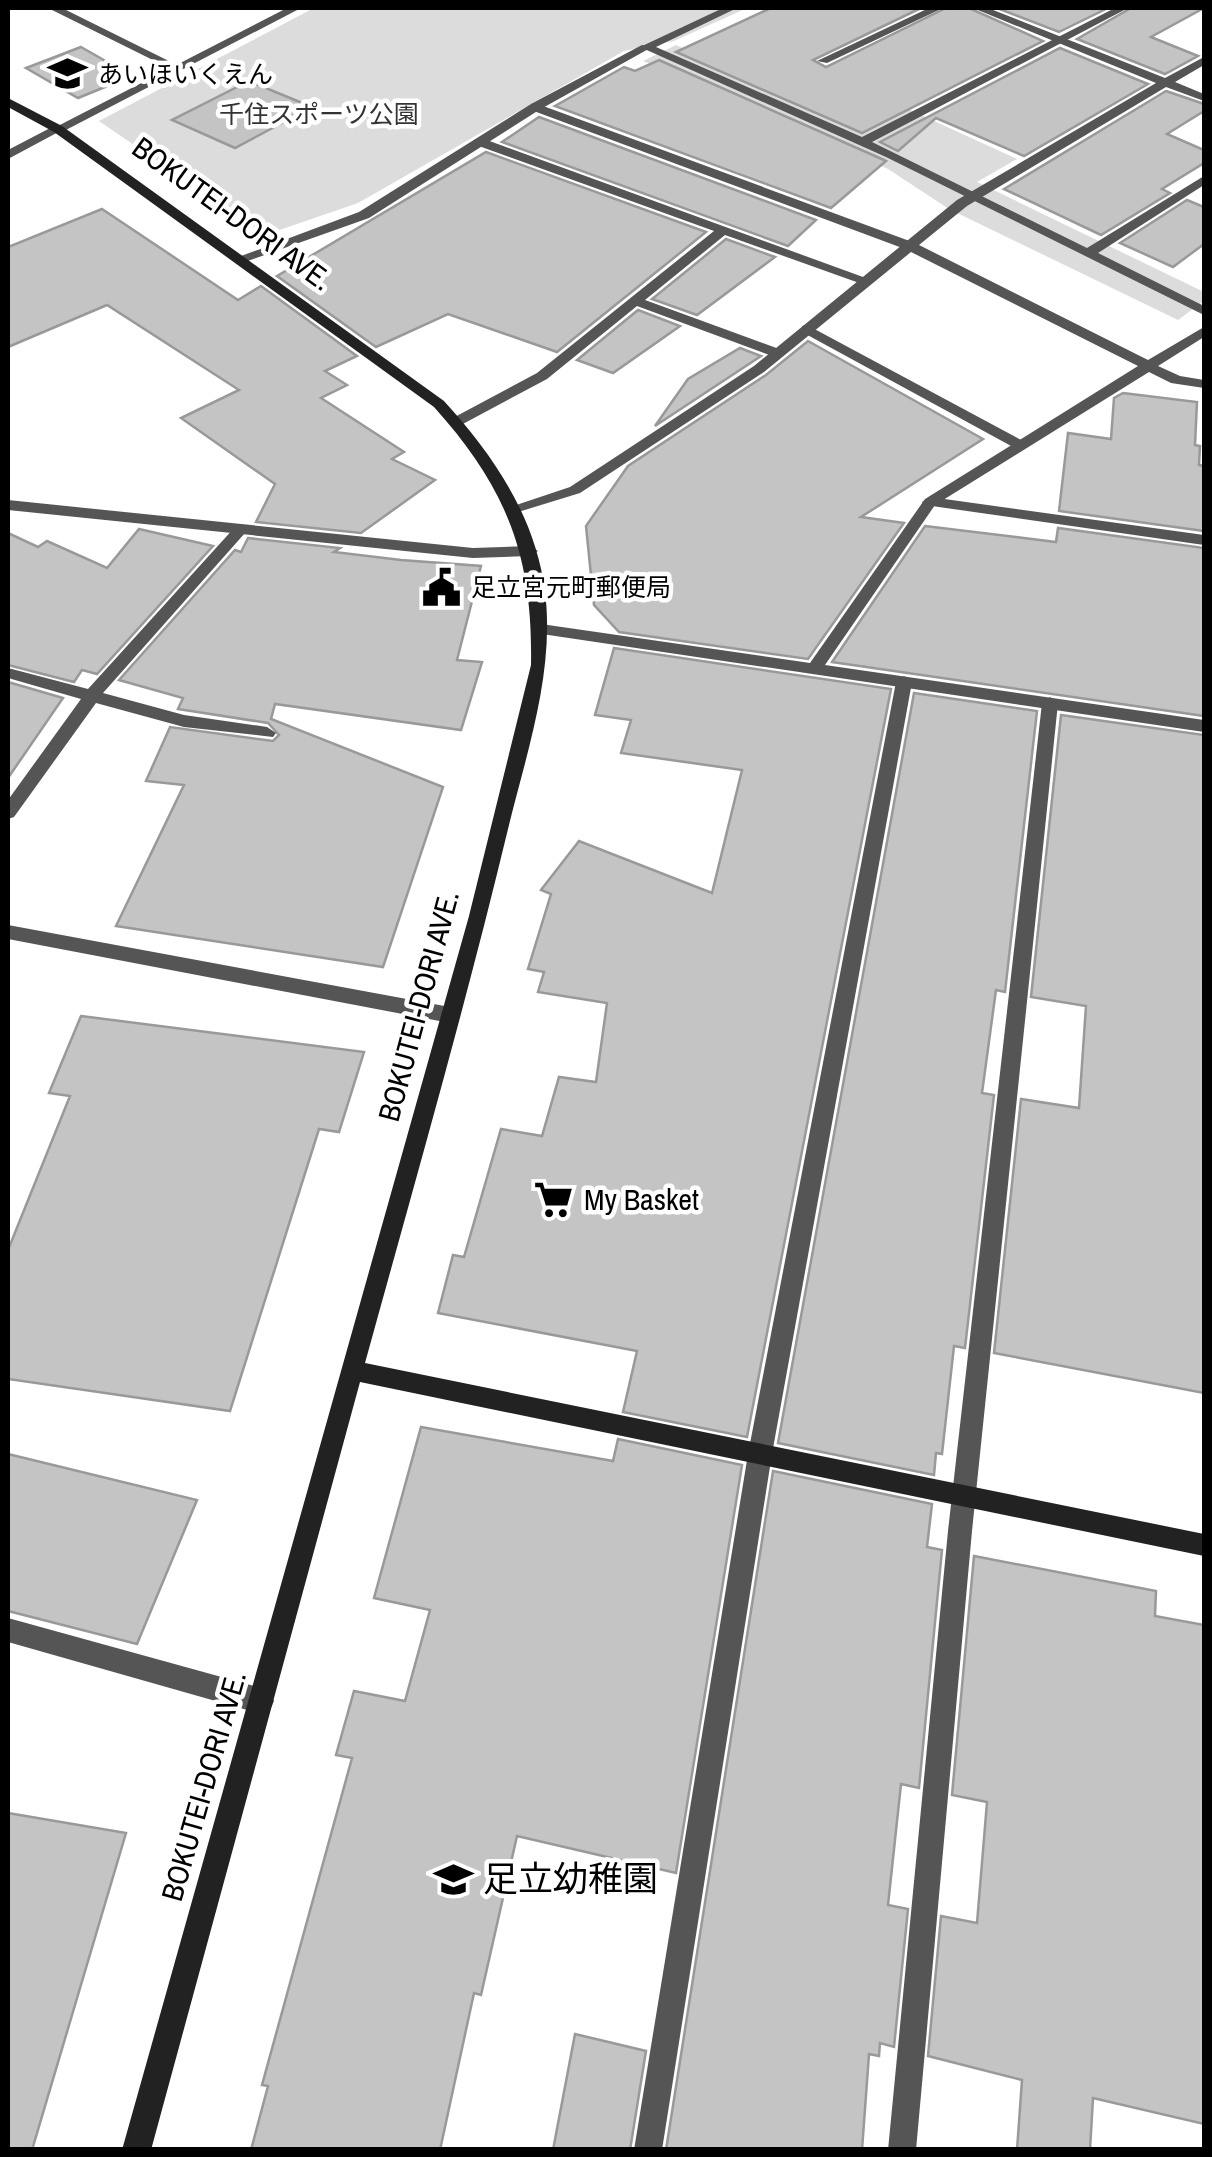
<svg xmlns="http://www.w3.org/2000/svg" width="1212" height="2157" font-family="'Archivo Narrow','Noto Sans JP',sans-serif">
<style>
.green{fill:#dcdcdc}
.building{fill:#c4c4c4;stroke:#999;stroke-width:2.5}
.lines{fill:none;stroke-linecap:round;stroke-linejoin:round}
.lane{fill:#555;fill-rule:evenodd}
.street{fill:#555;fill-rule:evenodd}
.secondary{fill:#222;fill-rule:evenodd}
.labels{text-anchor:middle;stroke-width:9;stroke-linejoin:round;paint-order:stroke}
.far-poi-label{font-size:25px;fill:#000;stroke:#fff;text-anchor:start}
.far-park-label{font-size:25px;fill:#333;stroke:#fff}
.street-label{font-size:30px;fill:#000;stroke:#fff}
.poi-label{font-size:30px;fill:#000;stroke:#fff;text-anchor:start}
.near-poi-label{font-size:35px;fill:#000;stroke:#fff;text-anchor:start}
</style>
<rect width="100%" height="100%" fill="#fff"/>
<g class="green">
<path d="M314,8H747L674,41L624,51L358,203L265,235L99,121Z"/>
<path d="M676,45L778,93L823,70L1017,159L977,182L1204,292V301L1178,320L949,209L888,169L787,120L643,61Z"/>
</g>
<g class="building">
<path d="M771,8H921L813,60L826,67L946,8H969L1043,41L862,133L676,52Z"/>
<path d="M997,8H1108L1059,32Z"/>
<path d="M1131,8H1204L1151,37L1198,56L1165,74L1077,39Z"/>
<path d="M81,47L132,76L78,98L26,68Z"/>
<path d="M1060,48L1148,84L1024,156L936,118L898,151L880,142Z"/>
<path d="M659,60L884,160L886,161L831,208L555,106L624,67L635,71Z"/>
<path d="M249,81L312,107L235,148L172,120Z"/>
<path d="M1166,91L1204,104V111L1167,134L1204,150V163L1162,189L1170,193L1101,235L1004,189Z"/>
<path d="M539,117L816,220L788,246L502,142Z"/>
<path d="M486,152L706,232L557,352L448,314L376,347L277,276Z"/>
<path d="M1187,200L1204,207V244L1173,267L1120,243Z"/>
<path d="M102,209L238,300L261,286L357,356L325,371L347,385L321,398L404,452L392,459L435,480L361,533L256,522L275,484L181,418L239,390L107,305L8,347V247Z"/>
<path d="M726,239L775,257L697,315L652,299Z"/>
<path d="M638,310L680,326L613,373L577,360Z"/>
<path d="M808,341L983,439L861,517L904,523L808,659L619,632L594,605L586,526L628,466L766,375Z"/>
<path d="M740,348L761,356L655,426L688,379Z"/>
<path d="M1123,393L1197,402L1195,445L1200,446L1199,465L1204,466V531L1059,511L1068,433L1111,439L1114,398Z"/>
<path d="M925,526L1056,542L1058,528L1204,548V716L832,662Z"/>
<path d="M139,529L213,546L97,674L82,670L74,682L8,665V533L38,547L47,541L107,568Z"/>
<path d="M248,538L340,548L334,552L401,560L481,566L457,660L482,662L461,730L275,704L271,719L443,787L383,967L116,926L184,785L146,781L170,727L273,741L279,735L268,723L178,709L183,698L119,680L235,550L241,552Z"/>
<path d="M614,648L891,689L747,1437L623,1412L637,1351L438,1313L453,1255L464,1257L501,1129L542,1136L559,1077L596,1082L607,1003L538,992L544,972L528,969L551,894L541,890L579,841L712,893L742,770L621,753L631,720L595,715Z"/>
<path d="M8,682L63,698L8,778Z"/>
<path d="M914,693L1037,711L1005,992L996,990L982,1093L994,1095L965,1348L954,1346L942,1454L936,1453L934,1475L778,1443Z"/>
<path d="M1061,715L1204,735V1393L994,1353L1021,1099L1079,1108L1086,1006L1031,997Z"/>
<path d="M81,1016L364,1052L339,1132L319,1129L230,1411L8,1379V1250L70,1096L49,1093Z"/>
<path d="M421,1427L613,1461L618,1439L742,1465L676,1873L517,1836L481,1995L474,1993L440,2150H251L268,2086L262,2085L352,1758L336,1755L354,1691L405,1701L430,1610L374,1598Z"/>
<path d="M8,1454L197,1500L137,1644L8,1611Z"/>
<path d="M773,1471L932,1504L927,1547L942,1550L919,1788L901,1784L888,1905L908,1909L894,2047L880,2043L879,2056L869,2054L862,2150H666Z"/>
<path d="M974,1556L1156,1591L1155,1616L1204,1625V2124L1093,2098L1090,2150H1017L1022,2080L928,2056L941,1916L977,1923L987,1802L952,1795Z"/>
<path d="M8,1813L126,1833L32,2150H8Z"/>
<path d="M575,2034L646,2051L630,2150H553Z"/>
</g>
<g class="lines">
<g class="lane">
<path d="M48,8H62L183,68L173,70Z"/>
<path d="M723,8H737L656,47L862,137L1115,8H1128L872,142L1087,248L1204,176V185L1098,253L1204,306V315L886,157L640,47Z"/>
<path d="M929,8H943L827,63L817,61Z"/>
<path d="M535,103L915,243L917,246L905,249L531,110V104Z"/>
<path d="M54,126L64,129L8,159V150Z"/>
<path d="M476,139H484L874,281L862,284L725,235L645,300L782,350V356H772L637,306L547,379L461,425H451V419L537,373L714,231L476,145Z"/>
<path d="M807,325L1023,441L1025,444L1018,448L1013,447L802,332V326Z"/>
<path d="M930,497L1204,535V545L925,505L922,502Z"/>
<path d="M240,525L248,530L245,533L103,693L184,715L267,727L276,733L273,737L184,727L96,703L14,817L8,819V800L81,699L8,678V668L88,689L235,527Z"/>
<path d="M904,676L912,682L772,1454L662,2150H634L748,1454L896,682Z"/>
<path d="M1050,697L1058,703L972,1531L916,2150H888L948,1531L1042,703Z"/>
<path d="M8,925L450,1007L460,1015L450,1023L8,939Z"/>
<path d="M8,1618L261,1688L270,1692L274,1701L270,1710L261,1714L8,1642Z"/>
</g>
<g class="street">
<path d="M287,8H301L62,132L52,129Z"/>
<path d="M973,8H988L1165,78L1204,57V65L1175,82L1204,94V101L1166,87L967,206L919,245L1148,360L1204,327V337L1158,366L1180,376L1204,380V388L1171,383L1149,372L935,505L825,665L1204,720V732L535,633V625L541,624L810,663L925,499L1138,366L911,252L764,372L580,493L515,513L507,508L570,487L754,366L957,200L1156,83Z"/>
<path d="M642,45L652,47L539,110L369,218L245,262L233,259L359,212L531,104Z"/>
<path d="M8,500L473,548L530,546L538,551L530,556L473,558L8,510Z"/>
</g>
<path class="secondary" d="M8,98L62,126L444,401C494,456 535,516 545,591C555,672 527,751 508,829C465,1008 414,1185 365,1363L1204,1534V1556L360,1382L151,2150H122L469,916L531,665C533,556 507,488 434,407L54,132L8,107Z"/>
</g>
<defs>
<symbol id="school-bare" viewBox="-9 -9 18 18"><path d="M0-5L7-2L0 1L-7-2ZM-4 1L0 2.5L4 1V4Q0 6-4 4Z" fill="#000" stroke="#fff" stroke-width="2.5" paint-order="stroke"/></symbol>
<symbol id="civic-bare" viewBox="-9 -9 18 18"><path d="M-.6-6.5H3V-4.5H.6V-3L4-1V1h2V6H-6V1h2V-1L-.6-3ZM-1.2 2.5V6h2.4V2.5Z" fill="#000" stroke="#fff" stroke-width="2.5" paint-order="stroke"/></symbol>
<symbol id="supermarket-bare" viewBox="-9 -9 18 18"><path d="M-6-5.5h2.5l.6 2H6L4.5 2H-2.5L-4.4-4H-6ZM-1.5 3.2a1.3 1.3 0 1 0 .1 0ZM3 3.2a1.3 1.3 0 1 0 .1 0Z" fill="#000" stroke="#fff" stroke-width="2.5" paint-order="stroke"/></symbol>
</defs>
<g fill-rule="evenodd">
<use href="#school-bare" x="40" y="46" width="55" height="55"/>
<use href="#civic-bare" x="414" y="560" width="55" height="55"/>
<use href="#supermarket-bare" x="526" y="1172" width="55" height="55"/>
<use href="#school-bare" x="426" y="1852" width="55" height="55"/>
</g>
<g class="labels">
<g class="far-poi-label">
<text x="98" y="83">あいほいくえん</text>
<text x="471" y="596">足立宮元町郵便局</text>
</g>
<g class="far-park-label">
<text x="319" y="123">千住スポーツ公園</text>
</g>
<g class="street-label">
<text transform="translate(232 214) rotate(36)" y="10">BOKUTEI-DORI AVE.</text>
<text transform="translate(419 1006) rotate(-75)" y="10">BOKUTEI-DORI AVE.</text>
<text transform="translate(204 1786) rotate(-74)" y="10">BOKUTEI-DORI AVE.</text>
</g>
<g class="poi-label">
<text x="584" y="1210">My Basket</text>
</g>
<g class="near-poi-label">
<text x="483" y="1891">足立幼稚園</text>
</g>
</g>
<rect width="1212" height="2157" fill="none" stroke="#000000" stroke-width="20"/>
</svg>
